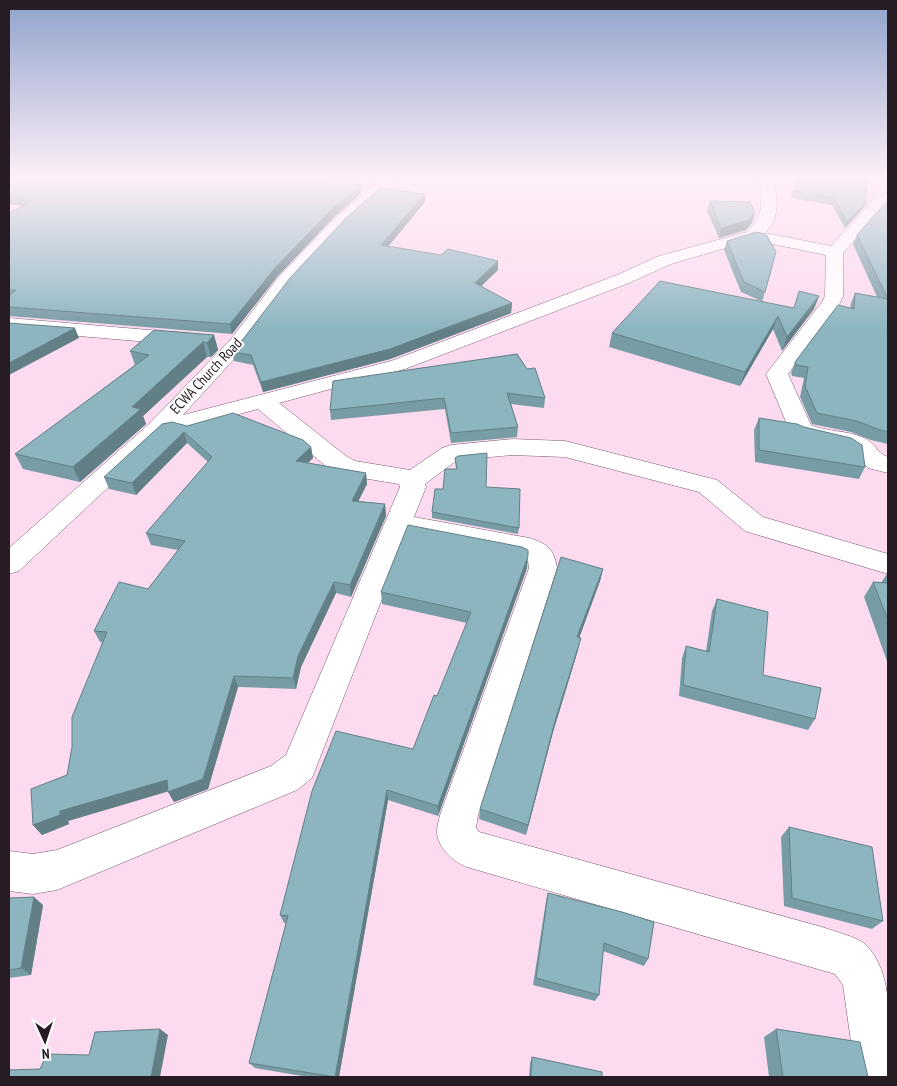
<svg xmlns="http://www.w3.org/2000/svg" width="897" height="1086" font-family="'PT Sans Narrow',sans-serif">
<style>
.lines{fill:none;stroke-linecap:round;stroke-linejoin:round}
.minor-casing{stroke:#785b6e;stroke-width:1}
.minor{fill:#fff;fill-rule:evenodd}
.wall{fill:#789ca5}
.shaded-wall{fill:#627f86}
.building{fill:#8cb5c0;stroke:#627f86}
.labels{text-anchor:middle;stroke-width:4;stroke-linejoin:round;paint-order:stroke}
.far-street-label{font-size:15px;fill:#281c24;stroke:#fff}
</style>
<rect width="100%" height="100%" fill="#fcdbf0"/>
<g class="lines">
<defs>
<g id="minor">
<path d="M382,178H398L346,225L290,286L245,347L183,415L391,361L617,275L659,256L747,232C765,215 762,201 759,178H773C777,197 781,218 765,233L831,246L875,198L888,194V203L843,253V296L840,303L788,374L811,425C827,432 847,430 864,438C874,442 878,454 888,457V473L868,468L856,455L846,448L799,437L793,434L789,429L766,374L822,302L825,296L826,255L753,240L671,264L629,283L405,369L279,403L346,456L355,461L410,470L442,448L451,445L512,439L565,441L717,480L763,517L888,554V574L745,531L699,492L565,457L512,455L457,460L425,484L426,487L414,517L529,538C548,544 554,549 557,568L478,815L476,828L479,832L822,927C833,931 857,937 865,944C897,975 888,1036 888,1077H856L843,985L835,974L467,867C454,862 437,848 437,831C437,826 439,820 440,815L529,568L528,561L521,557L407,535L312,778L297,790L57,890L33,894L9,891V851L33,854L57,850L271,766L286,755L400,487L399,484L350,476L328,468L258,409L165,434L19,571L9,574V548L149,424L231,339L278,278L334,219Z"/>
<path d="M9,318L184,333L191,335L194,339L191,343L184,345L9,330Z"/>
</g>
</defs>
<use href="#minor" class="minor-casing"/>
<use href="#minor" class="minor"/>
</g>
<g class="wall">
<path d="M9,178L361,185V193L333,218L277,277L232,334L9,316V213L22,206L9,204Z"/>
<path d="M793,191L865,200L867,201L864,207L845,228L832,205L791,198Z"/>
<path d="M710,201L752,223L746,230L719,238L707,211Z"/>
<path d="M425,202L388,246L498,270L481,286L512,303L511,313L390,359L263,392L253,365L234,361L232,352Z"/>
<path d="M888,202V444L871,440L851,432L812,424L800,397L804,378L792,376L791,373L795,362L850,308L851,303L855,293L877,297L853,244L857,235Z"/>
<path d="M727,241L765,292L762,302L793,308L819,296L814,309L782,351L773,329L740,386L609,347L612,333L761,301L741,292L724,250Z"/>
<path d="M214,335L218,350L211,357H207L143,416L146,424L80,482L23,469L15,454L135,365L130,351Z"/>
<path d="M517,354L545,398L544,408L511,404L518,427L517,437L451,443L445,409L331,420L330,410Z"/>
<path d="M759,418L865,467L859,479L755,462L754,430Z"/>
<path d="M187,426L311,447L313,458L308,463L366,473L367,484L358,501L385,504L386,516L351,597L336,593L301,667L296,689L238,687L208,789L174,802L168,791L68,821L69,824L42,835L33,825L67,775L102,642H100L94,631L148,589L178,550L151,545L146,533L208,462L187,443L136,495L109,489L104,477Z"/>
<path d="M455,458L486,487L519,528L518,534L432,518V512L443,489L456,469Z"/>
<path d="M527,568L438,816L388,800L339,1077H308L255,1068L249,1063L286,923H284L280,915L413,749L437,696L467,623L382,604L381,592Z"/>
<path d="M603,569L600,581L579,638L578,650L553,732L526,835L479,819L480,809Z"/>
<path d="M888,572V664L864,597L873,582L881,583Z"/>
<path d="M717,599L763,675L815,719L808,730L679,696L682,658L686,646L706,651L712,611Z"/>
<path d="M789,827L883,921L872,929L784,906L781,837Z"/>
<path d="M548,893L648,959L644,966L603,951L599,995L595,1001L533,985L546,901Z"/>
<path d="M9,898L43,905L31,975L9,978Z"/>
<path d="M776,1029L868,1077H769L764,1037Z"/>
<path d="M532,1057L602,1077H529L530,1063Z"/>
</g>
<g class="shaded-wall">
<path d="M361,185V193L333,218L277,277L232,334L230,324L275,268L332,209Z"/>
<path d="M425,194V202L382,254L381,245Z"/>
<path d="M867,201L864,207L845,228L847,222Z"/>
<path d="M755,213L752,223L746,230L719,238L721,228Z"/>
<path d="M498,261V270L475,292V283Z"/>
<path d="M819,296L814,309L782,351L787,337Z"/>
<path d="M512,303L511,313L390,359L263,392L261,382Z"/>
<path d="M778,316L773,329L740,386L745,372Z"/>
<path d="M75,328L79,338L9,375V363Z"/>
<path d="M214,335L218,350L211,357L207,343Z"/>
<path d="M203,342L207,357L143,416L146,424L80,482L73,467L132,407Z"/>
<path d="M184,432L187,443L136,495L132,483Z"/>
<path d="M311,447L313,458L298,472L296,461Z"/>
<path d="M366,473L367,484L353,512L352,501Z"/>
<path d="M385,504L386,516L351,597L350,585Z"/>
<path d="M528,556L527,568L438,816V806Z"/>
<path d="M603,569L600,581L575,649L577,637Z"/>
<path d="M334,582L336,593L301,667L296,689L293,678L298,656Z"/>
<path d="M581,638L578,650L553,732L526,835L528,825L555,721Z"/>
<path d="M234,676L238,687L208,789L174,802L168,792Z"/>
<path d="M167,780L173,790L68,821L69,824L42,835L33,825L60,811Z"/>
<path d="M387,790L388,800L339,1077H335Z"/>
<path d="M34,897L43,905L31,975L21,968Z"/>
<path d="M160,1029L168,1035L160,1077H151Z"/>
</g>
<g class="building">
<path d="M9,178H306L361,185L332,209L275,268L230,324L9,307V296L16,290H9V213L34,200L9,196Z"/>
<path d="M800,178H868L865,200L867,201L847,222L834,198L793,191Z"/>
<path d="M380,188L425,194L381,245L441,255L448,249L498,261L475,283L512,303L390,349L261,382L251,355L232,352L244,338L290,278L346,218Z"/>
<path d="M710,201L750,202L755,213L749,220L721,228Z"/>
<path d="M887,201L888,202V432L877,429L857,421L817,413L805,386L808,367L796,365L795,362L838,305L854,309L855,293L888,299L857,235Z"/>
<path d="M756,232L766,234L776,252L765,292L744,282L727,241Z"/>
<path d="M660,281L794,308L799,291L819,296L787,337L778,316L745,372L612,333Z"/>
<path d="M9,323L75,328L9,363Z"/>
<path d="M154,330L214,335L207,343L203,342L132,407L141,409L73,467L15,454L149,355L130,351Z"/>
<path d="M517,354L527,369L535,368L545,398L507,393L518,427L451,433L444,398L330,410L333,381Z"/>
<path d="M233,413L303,440L311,447L296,461L366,473L352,501L385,504L350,585L334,582L298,656L293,678L234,676L203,779L168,792L167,780L60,811V815L33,825L31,789L67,775L72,747V717L107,632L94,631L119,582L148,589L185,541L146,533L212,457L184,432L132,483L104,477L162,424L172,422L187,426Z"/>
<path d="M759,418L797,424L804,427L851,438L862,445L865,467L759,450Z"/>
<path d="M487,453L486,487L520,489L519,528L432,512L435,489H443L445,469H457L455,458L458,456Z"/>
<path d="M408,525L522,547L528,550V556L438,806L387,790L335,1077L249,1063L288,916L280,915L312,791L336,731L413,749L434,695L437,696L471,612L381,592Z"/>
<path d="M561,557L603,569L577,637L581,638L555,721L528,825L480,809Z"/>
<path d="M873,582L888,583V620Z"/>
<path d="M717,599L768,612L763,675L821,688L815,719L683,685L686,646L709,652Z"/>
<path d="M789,827L872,847L883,921L792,898Z"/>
<path d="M548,893L622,912L654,922L648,959L604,943L599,995L536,978Z"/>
<path d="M34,897L21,968L9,970V898Z"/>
<path d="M160,1029L151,1077H9V1070L40,1069L47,1054L89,1055L95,1032Z"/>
<path d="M776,1029L860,1042L868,1077H783Z"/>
<path d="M532,1057L602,1072V1077H531Z"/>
</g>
<linearGradient id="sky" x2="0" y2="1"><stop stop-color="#8fa3cb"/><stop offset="0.54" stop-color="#feeff8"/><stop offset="1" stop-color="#feeff8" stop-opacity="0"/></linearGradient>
<rect width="897" height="330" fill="url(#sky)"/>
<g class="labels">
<g class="far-street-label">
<text transform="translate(206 376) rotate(-47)" y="5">ECWA Church Road</text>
</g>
</g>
<rect width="897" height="1086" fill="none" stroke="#281c24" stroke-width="20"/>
<g transform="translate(45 1041) rotate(177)" stroke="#ffffff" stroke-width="4" paint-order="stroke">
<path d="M0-4L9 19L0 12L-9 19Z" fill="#281c24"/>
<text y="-8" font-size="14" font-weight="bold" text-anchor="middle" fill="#281c24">N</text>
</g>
</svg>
